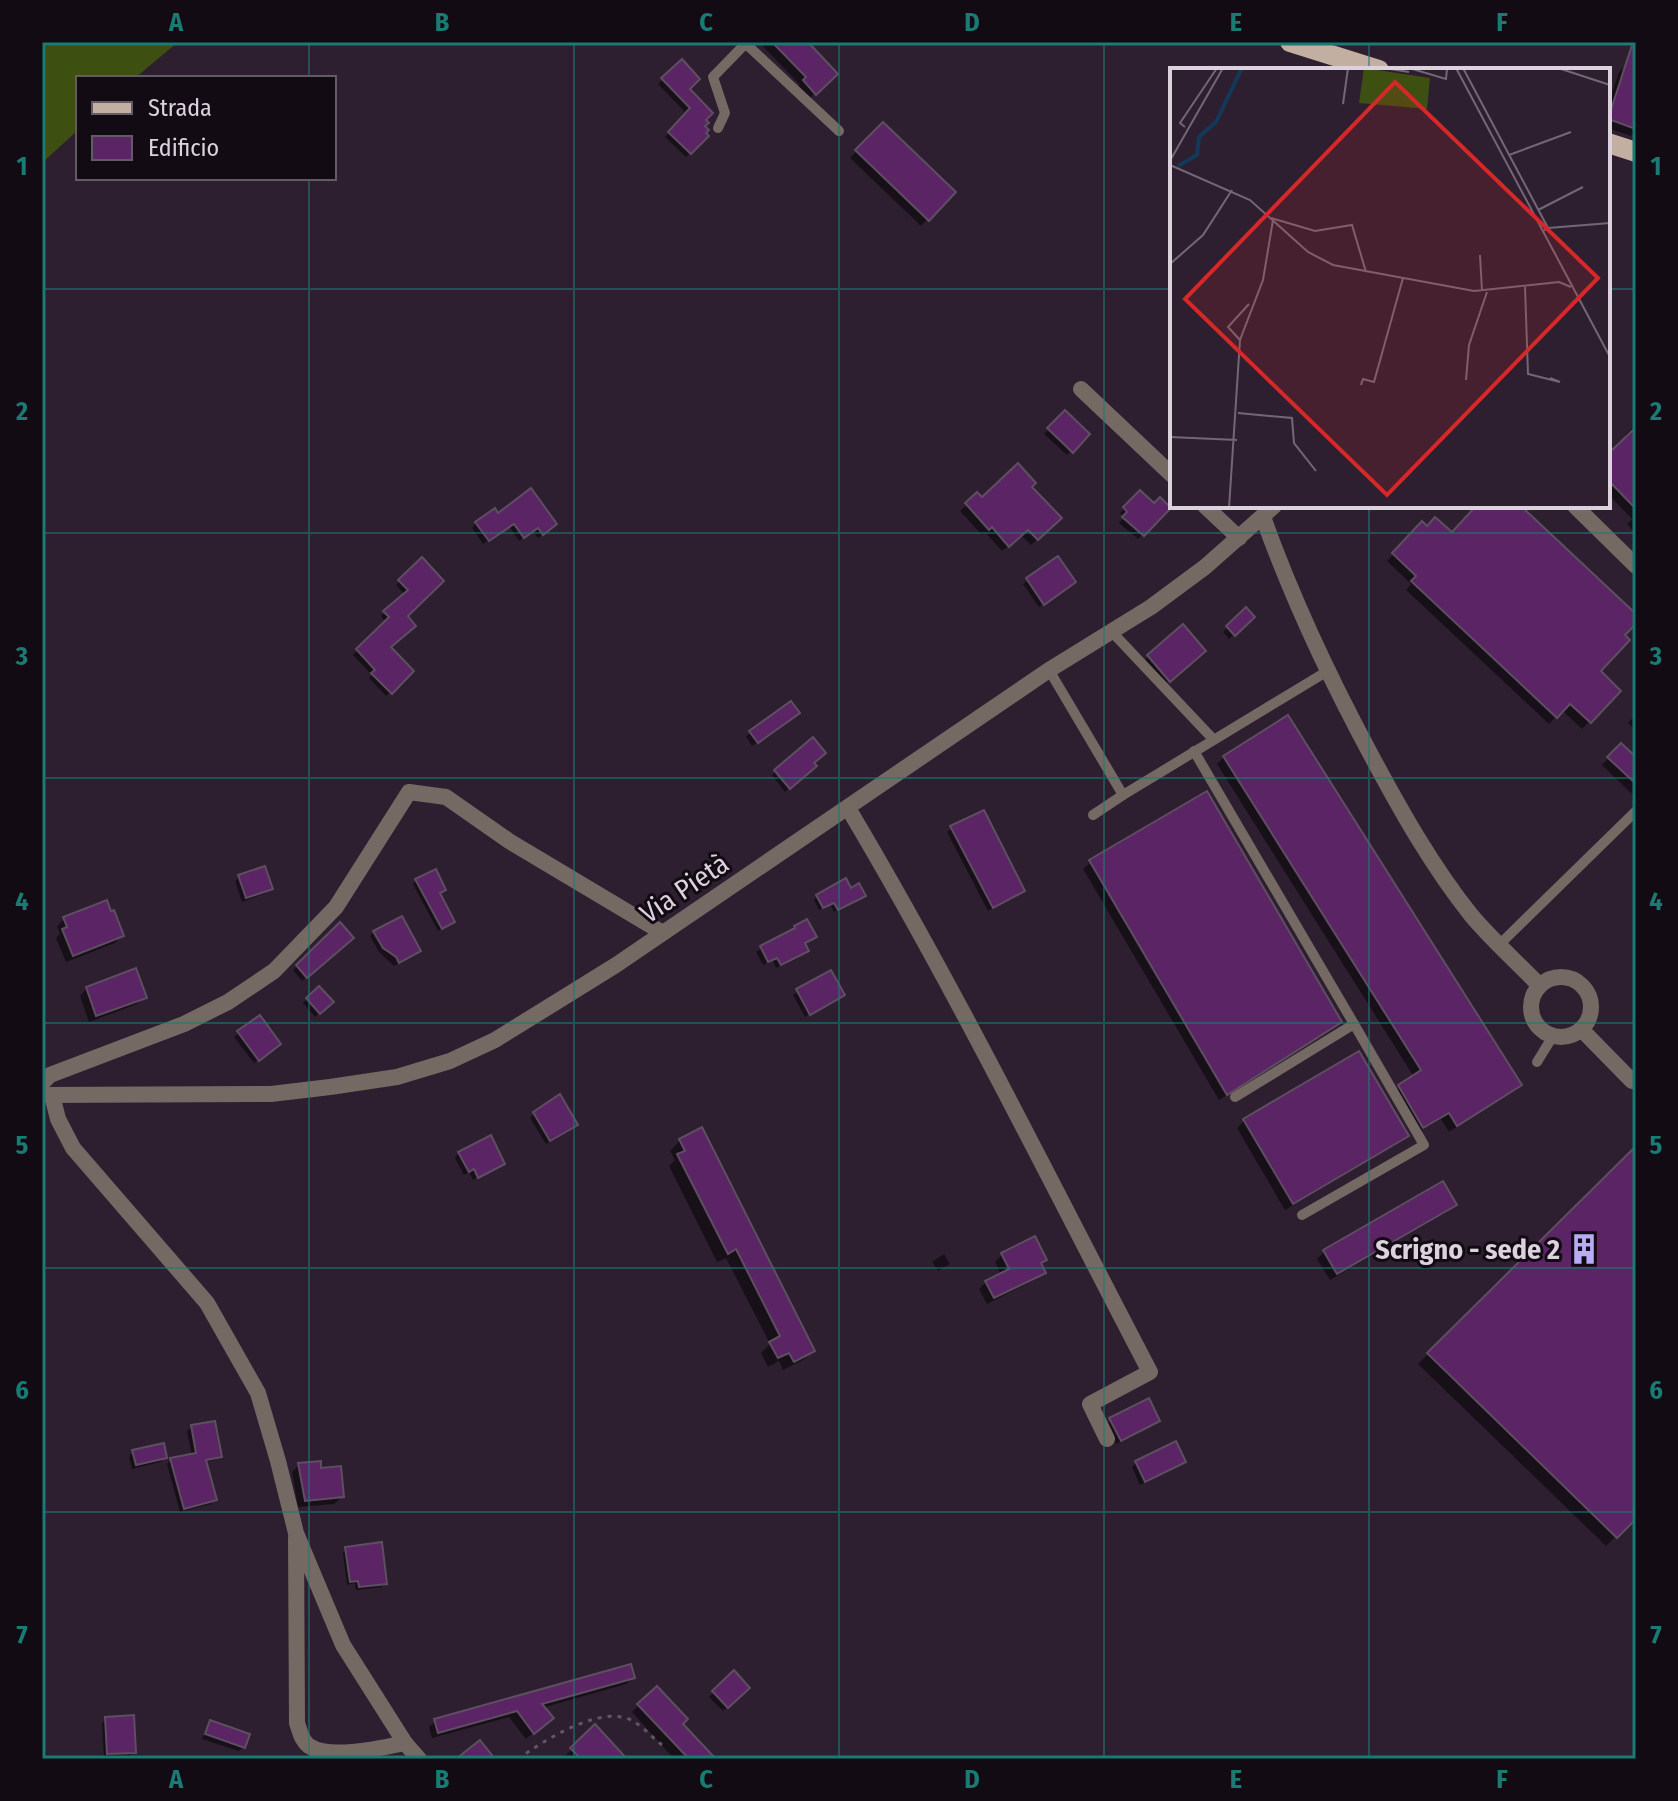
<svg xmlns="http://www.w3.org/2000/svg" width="1678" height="1801" font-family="'Fira Sans Condensed',sans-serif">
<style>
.grass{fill:#3d5011}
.shadow{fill:#0007}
.building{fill:#5b2464;stroke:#5e4e61;stroke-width:2}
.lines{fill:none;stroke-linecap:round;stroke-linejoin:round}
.path{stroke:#625564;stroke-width:3;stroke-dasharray:4 6;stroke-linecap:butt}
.service{stroke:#746a63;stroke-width:10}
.minor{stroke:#746a63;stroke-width:16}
.tertiary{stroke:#746a63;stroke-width:16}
.primary{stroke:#c3afa1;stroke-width:20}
.grid{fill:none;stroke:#197b74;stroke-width:2;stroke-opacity:0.55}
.labels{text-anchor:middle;stroke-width:6;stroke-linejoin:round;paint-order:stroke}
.street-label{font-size:28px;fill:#dbd2dd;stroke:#120b13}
.poi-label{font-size:28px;font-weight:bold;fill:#dbd2dd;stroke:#120b13;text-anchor:end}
.inset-river{fill:none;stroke:#123959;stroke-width:4}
.inset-road{fill:none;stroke:#736775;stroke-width:2}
.view{fill:#d62828;fill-opacity:0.15;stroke:#d62828;stroke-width:4}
.inset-edge{fill:none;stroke:#dbd2dd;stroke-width:4}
.neatline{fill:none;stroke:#197b74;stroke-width:3}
.grid-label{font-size:26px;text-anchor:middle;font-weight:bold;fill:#197b74}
</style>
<rect width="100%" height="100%" fill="#2d1f2f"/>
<path class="grass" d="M42,42H178L135,78H78V130L42,163Z"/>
<g class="shadow">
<path d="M759,42H805L835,73L808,100L797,88L800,85Z"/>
<path d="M682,61L687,89L703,120V134L706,136L686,157L665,137L687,114L658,84Z"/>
<path d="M1627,65L1636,68V131L1631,136L1608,128V104L1619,72Z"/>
<path d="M883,124L953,192L921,226L850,158Z"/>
<path d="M1065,413L1087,434L1067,455L1044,434Z"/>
<path d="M1636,424V534L1627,524L1632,519L1608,494V457L1628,438L1625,435Z"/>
<path d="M1030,487L1059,518L1031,545L1021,535L1002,551L985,532L982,535L960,511L977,495L982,500Z"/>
<path d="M1140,493L1154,506L1168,508L1138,539L1119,523L1124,517L1120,513Z"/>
<path d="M1479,506H1518L1636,616V621L1623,636L1598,672L1619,691L1582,729L1562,710L1549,724L1406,590L1411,584L1387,561L1422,524L1427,528L1452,535Z"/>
<path d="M497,515L550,528L538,538L533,531L519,541L509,526L483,544L472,528L476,523Z"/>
<path d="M1057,559L1069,586L1039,607L1023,584Z"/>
<path d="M422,560L405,616L388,648L412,671L386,696L369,678L372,675L353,655L386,623L381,616L405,595L396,585Z"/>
<path d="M1246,610L1253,617L1229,639L1223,632Z"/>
<path d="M1182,627L1203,650L1165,684L1145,660Z"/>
<path d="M1636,715V731L1628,723Z"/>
<path d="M793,717L752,746L746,737L750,733Z"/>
<path d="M1621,745L1636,759V798L1602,765Z"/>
<path d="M1224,757L1519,1085L1512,1092L1449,1132L1441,1119L1416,1133L1392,1093L1414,1077L1217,764Z"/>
<path d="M812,763L811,770L785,792L772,775L776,771Z"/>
<path d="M952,828L1022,891L988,911L947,832Z"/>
<path d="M1091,862L1339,1022L1332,1029L1219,1100L1083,869Z"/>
<path d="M239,877L270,889L266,893L242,902L235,881Z"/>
<path d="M416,881L444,890L439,894L449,925L438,931L413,884Z"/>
<path d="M850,890L860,899L834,912L830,904L819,910L814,900L817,896Z"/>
<path d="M64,919L122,935L115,943L66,962L56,938L60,934L57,926Z"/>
<path d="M340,925L351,938L302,981L293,970Z"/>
<path d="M795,927L814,937L803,945L807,951L776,968L773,960L763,965L756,952Z"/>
<path d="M374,932L418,951L394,966L379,952L370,936Z"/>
<path d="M830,973L842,995L805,1017L793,995Z"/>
<path d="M87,988L145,997L137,1004L89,1022L80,996Z"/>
<path d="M319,989L331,1002L315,1017L303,1003Z"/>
<path d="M239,1033L274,1048L254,1063L234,1037Z"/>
<path d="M535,1113L575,1125L546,1144L530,1118Z"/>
<path d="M1244,1121L1407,1135L1400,1142L1285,1210L1237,1128Z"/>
<path d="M680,1141L813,1351L803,1360L783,1370L779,1361L768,1367L761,1353L770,1344L726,1258L717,1262L669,1166L675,1160L670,1151Z"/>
<path d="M1636,1149V1516L1606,1546L1418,1364Z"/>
<path d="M459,1153L502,1163L473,1180L469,1172L464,1175L455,1158Z"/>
<path d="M1454,1205L1447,1212L1330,1280L1317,1259L1324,1252Z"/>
<path d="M1034,1238L1045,1260L1040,1265L1043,1272L1036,1279L987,1304L979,1289L986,1282L1001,1275L995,1262L1002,1255Z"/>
<path d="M944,1254L950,1264L938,1271L932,1262Z"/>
<path d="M1111,1420H1158L1116,1444L1106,1424Z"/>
<path d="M192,1427L220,1456L215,1460L205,1462L215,1500L211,1504L180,1512L167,1464L171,1460L192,1456L187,1431Z"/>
<path d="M133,1452L165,1458L160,1462L132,1469L129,1456Z"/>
<path d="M1184,1462L1140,1485L1132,1467L1136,1463Z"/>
<path d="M299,1465L320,1470L342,1497L334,1504L298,1507L292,1472Z"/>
<path d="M346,1549L385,1583L382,1587L356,1590L355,1583L347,1585L343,1553Z"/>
<path d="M734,1673L747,1688L723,1711L709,1697Z"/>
<path d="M633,1678L626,1684L542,1708L544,1724L526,1739L509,1717L432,1738L429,1727L436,1721Z"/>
<path d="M656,1688L680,1724L713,1759H674L632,1712Z"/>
<path d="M106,1719L134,1752L130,1756L104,1758L102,1723Z"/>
<path d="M211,1722L243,1747L239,1751L202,1739Z"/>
<path d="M595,1727L625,1759H568L565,1756Z"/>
</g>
<g class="building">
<path d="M772,42H808L838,74L816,95L803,80L806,77Z"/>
<path d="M1633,42H1636V129L1608,119Z"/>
<path d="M682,59L700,79L690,89L713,113L706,120L709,123L705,126L709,130L706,133L709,136L691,154L668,132L690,108L661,78Z"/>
<path d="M883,122L956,192L929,221L855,150Z"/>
<path d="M1065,410L1090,434L1073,453L1047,428Z"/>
<path d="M1636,427V509L1608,480V454Z"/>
<path d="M1018,463L1036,483L1032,487L1062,518L1038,540L1028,530L1009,547L992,527L989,530L965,503L977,492L982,497Z"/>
<path d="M531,488L557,524L543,535L538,528L524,538L514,524L489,541L475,522L495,508L498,513Z"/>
<path d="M1140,490L1154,503L1160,497L1171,508L1144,536L1122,517L1127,512L1123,507Z"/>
<path d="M1476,506H1521L1636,614V624L1625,635L1630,640L1601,671L1621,691L1591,723L1570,704L1557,718L1411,581L1416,576L1392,553L1422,521L1427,526L1435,517L1452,532Z"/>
<path d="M1058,556L1076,582L1044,605L1026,578Z"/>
<path d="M422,557L444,581L408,616L416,626L391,647L414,671L392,694L371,673L375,670L356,649L389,617L383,611L408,590L398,580Z"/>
<path d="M1246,607L1255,617L1235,636L1226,626Z"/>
<path d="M1183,624L1206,651L1170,682L1147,655Z"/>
<path d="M791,701L800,713L758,743L749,731Z"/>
<path d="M1288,715L1522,1085L1457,1126L1449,1113L1423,1128L1398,1085L1421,1070L1223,756Z"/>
<path d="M813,737L826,753L814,763L817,766L790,789L774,770Z"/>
<path d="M1621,743L1636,757V784L1607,757Z"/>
<path d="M1207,791L1342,1022L1227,1095L1089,860Z"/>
<path d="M984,810L1025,891L993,908L950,826Z"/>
<path d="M265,866L273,889L246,898L238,875Z"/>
<path d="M436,869L446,890L440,893L455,922L442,929L415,879Z"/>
<path d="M846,878L851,888L859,883L866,896L838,910L834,903L823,908L816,895Z"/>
<path d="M107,900L111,911L114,910L124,936L73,956L62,929L67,927L63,917Z"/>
<path d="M402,916L421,951L399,963L396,957L383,948L373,931Z"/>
<path d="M807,919L817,937L805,943L809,951L781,965L777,958L768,962L760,946L795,928L794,926Z"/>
<path d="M340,922L354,938L307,978L296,965Z"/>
<path d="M136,968L147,998L96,1016L86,987Z"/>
<path d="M831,970L845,995L810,1015L796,989Z"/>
<path d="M319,986L334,1002L320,1014L306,998Z"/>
<path d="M260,1015L281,1044L259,1061L237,1031Z"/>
<path d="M1359,1051L1409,1136L1293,1204L1243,1119Z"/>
<path d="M560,1094L578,1125L550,1141L533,1112Z"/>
<path d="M702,1127L815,1351L794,1362L789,1353L778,1358L769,1342L780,1336L736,1249L728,1254L677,1154L685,1151L679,1139Z"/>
<path d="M491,1135L505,1164L478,1178L474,1169L469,1172L458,1152Z"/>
<path d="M1636,1146V1519L1617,1538L1427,1353Z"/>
<path d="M1443,1181L1457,1205L1337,1274L1323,1250Z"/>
<path d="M1035,1236L1047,1260L1041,1263L1046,1273L994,1298L985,1281L1009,1269L1001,1253Z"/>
<path d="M1149,1398L1160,1421L1121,1441L1109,1418Z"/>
<path d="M215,1421L222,1457L206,1460L217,1500L184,1509L170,1458L196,1453L191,1425Z"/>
<path d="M1176,1441L1186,1462L1145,1482L1135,1461Z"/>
<path d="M164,1443L167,1458L136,1465L132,1450Z"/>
<path d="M321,1461V1468L341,1466L344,1497L305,1501L298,1463Z"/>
<path d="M382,1542L387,1584L359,1587L358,1581L350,1582L345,1547Z"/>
<path d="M631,1664L635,1678L542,1704L554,1718L534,1734L517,1711L438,1733L434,1719Z"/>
<path d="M734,1670L750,1688L728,1708L712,1691Z"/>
<path d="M657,1686L688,1719L683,1724L716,1759H689L637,1704Z"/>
<path d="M134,1715L136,1753L107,1754L105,1717Z"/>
<path d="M210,1720L250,1734L245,1748L205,1734Z"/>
<path d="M595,1724L627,1759H581L570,1748Z"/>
<path d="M480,1740L495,1759H456Z"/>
</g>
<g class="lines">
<path class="path" d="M518,1759C543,1741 602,1703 633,1721C643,1727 652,1737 662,1745"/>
<g class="service">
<path d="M744,42L839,131"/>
<path d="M718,128L725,113L713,77L746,43"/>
<path d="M1112,632L1213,739"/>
<path d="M1049,670L1123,795L1326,672"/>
<path d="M1194,751L1354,1024L1235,1097"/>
<path d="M1093,815L1123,795"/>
<path d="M1500,944L1636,811"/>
<path d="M1537,1062L1553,1036"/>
<path d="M1302,1215L1424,1145L1354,1024"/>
</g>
<g class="minor">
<path d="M1081,389L1172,475"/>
<path d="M1205,506L1239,538"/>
<path d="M1575,506L1636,566"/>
<path d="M1263,517C1293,601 1329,677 1371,755C1401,811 1432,866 1471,915C1492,940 1517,962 1539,985"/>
<path d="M848,808C957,991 1051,1183 1150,1372L1090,1404L1107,1439"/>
<circle cx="1561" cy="1007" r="30"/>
<path d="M1581,1029L1632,1081"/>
<path d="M42,1083L50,1075L184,1024L228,1002L274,971L336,907L409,792L446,797L509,841L663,933"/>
<path d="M52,1095L58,1119L73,1148L207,1303L258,1393L278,1461L296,1533L343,1645L405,1743L419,1759"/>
<path d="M296,1538L297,1723C300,1731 301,1740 309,1746C330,1760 381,1748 405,1743"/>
</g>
<path class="tertiary" d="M42,1095L271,1094L330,1087L397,1077L450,1061L495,1040L616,965L1049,670L1151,607L1205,567L1274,506"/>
<g class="primary">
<path d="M1290,42L1379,70"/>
<path d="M1608,143L1636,152"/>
</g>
</g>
<path class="grid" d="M309,42V78M574,42V1759M839,42V1759M1104,42V1759M1369,42V70M309,178V1759M42,289H1172M1608,289H1636M1369,506V1759M42,533H1636M42,778H1636M42,1023H1636M42,1268H1636M42,1512H1636"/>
<defs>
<symbol id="building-bare" viewBox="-9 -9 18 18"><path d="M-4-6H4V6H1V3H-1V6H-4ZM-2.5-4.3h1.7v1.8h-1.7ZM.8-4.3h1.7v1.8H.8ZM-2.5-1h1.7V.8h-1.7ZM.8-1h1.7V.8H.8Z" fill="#b8abf7" stroke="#120b13" stroke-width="2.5" paint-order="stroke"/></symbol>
</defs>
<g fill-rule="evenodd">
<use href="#building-bare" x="1562" y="1227" width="44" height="44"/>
</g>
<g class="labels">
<g class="street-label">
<text transform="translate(684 888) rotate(-34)" y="10">Via Pietà</text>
</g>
<g class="poi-label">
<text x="1560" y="1259">Scrigno - sede 2</text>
</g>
</g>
<g transform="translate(1170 68)">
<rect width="440" height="440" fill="#2d1f2f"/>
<path d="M194,0L260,10L257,41L189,35Z" fill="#3d5011"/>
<path class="inset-river" d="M8,98L27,87L29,69L46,54L72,0"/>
<path class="inset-road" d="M214,0L239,4M239,0L276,11L277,1L272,0M286,0L440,289M293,0L378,160L373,163M388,0L440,17M173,36L178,0M15,59L10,55L47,0M339,87L401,64M1,91L53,0M0,97L80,132L138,184L163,197L304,223L389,214L401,219M368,142L413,119M101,150L145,163L182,157L196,204M378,160L440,155M310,187L312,223M0,196L33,167L62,122M355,219L358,306L390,314L380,310M70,272L58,259L79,236M296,312L299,277L317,224M191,317L193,311L204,314L233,210M68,345L122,350L124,375L146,403M0,369L67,372M59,440L70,272L93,212L103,152"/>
<path class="view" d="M225,14L428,210L217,427L15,231Z"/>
<rect width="440" height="440" class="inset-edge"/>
</g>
<rect width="1678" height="1801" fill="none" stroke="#120b13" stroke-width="88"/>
<rect x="76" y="76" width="260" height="104" fill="#120b13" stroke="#625b64" stroke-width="2"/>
<rect x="92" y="102" width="40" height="12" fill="#c3afa1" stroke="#625b64" stroke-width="2"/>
<text x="148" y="116" font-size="24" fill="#dbd2dd">Strada</text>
<rect x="92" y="136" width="40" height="24" fill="#5b2464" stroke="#625b64" stroke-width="2"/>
<text x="148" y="156" font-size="24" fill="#dbd2dd">Edificio</text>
<rect x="44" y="44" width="1590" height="1713" class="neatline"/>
<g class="grid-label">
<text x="176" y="31">A</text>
<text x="442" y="31">B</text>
<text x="706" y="31">C</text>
<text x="972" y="31">D</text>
<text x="1236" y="31">E</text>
<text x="1502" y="31">F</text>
<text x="22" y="175">1</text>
<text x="1656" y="175">1</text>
<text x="22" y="420">2</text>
<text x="1656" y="420">2</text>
<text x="22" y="665">3</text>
<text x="1656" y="665">3</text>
<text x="22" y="910">4</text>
<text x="1656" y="910">4</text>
<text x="22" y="1154">5</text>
<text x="1656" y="1154">5</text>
<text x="22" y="1399">6</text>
<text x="1656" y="1399">6</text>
<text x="22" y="1644">7</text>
<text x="1656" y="1644">7</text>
<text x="176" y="1788">A</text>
<text x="442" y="1788">B</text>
<text x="706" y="1788">C</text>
<text x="972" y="1788">D</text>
<text x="1236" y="1788">E</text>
<text x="1502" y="1788">F</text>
</g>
</svg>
